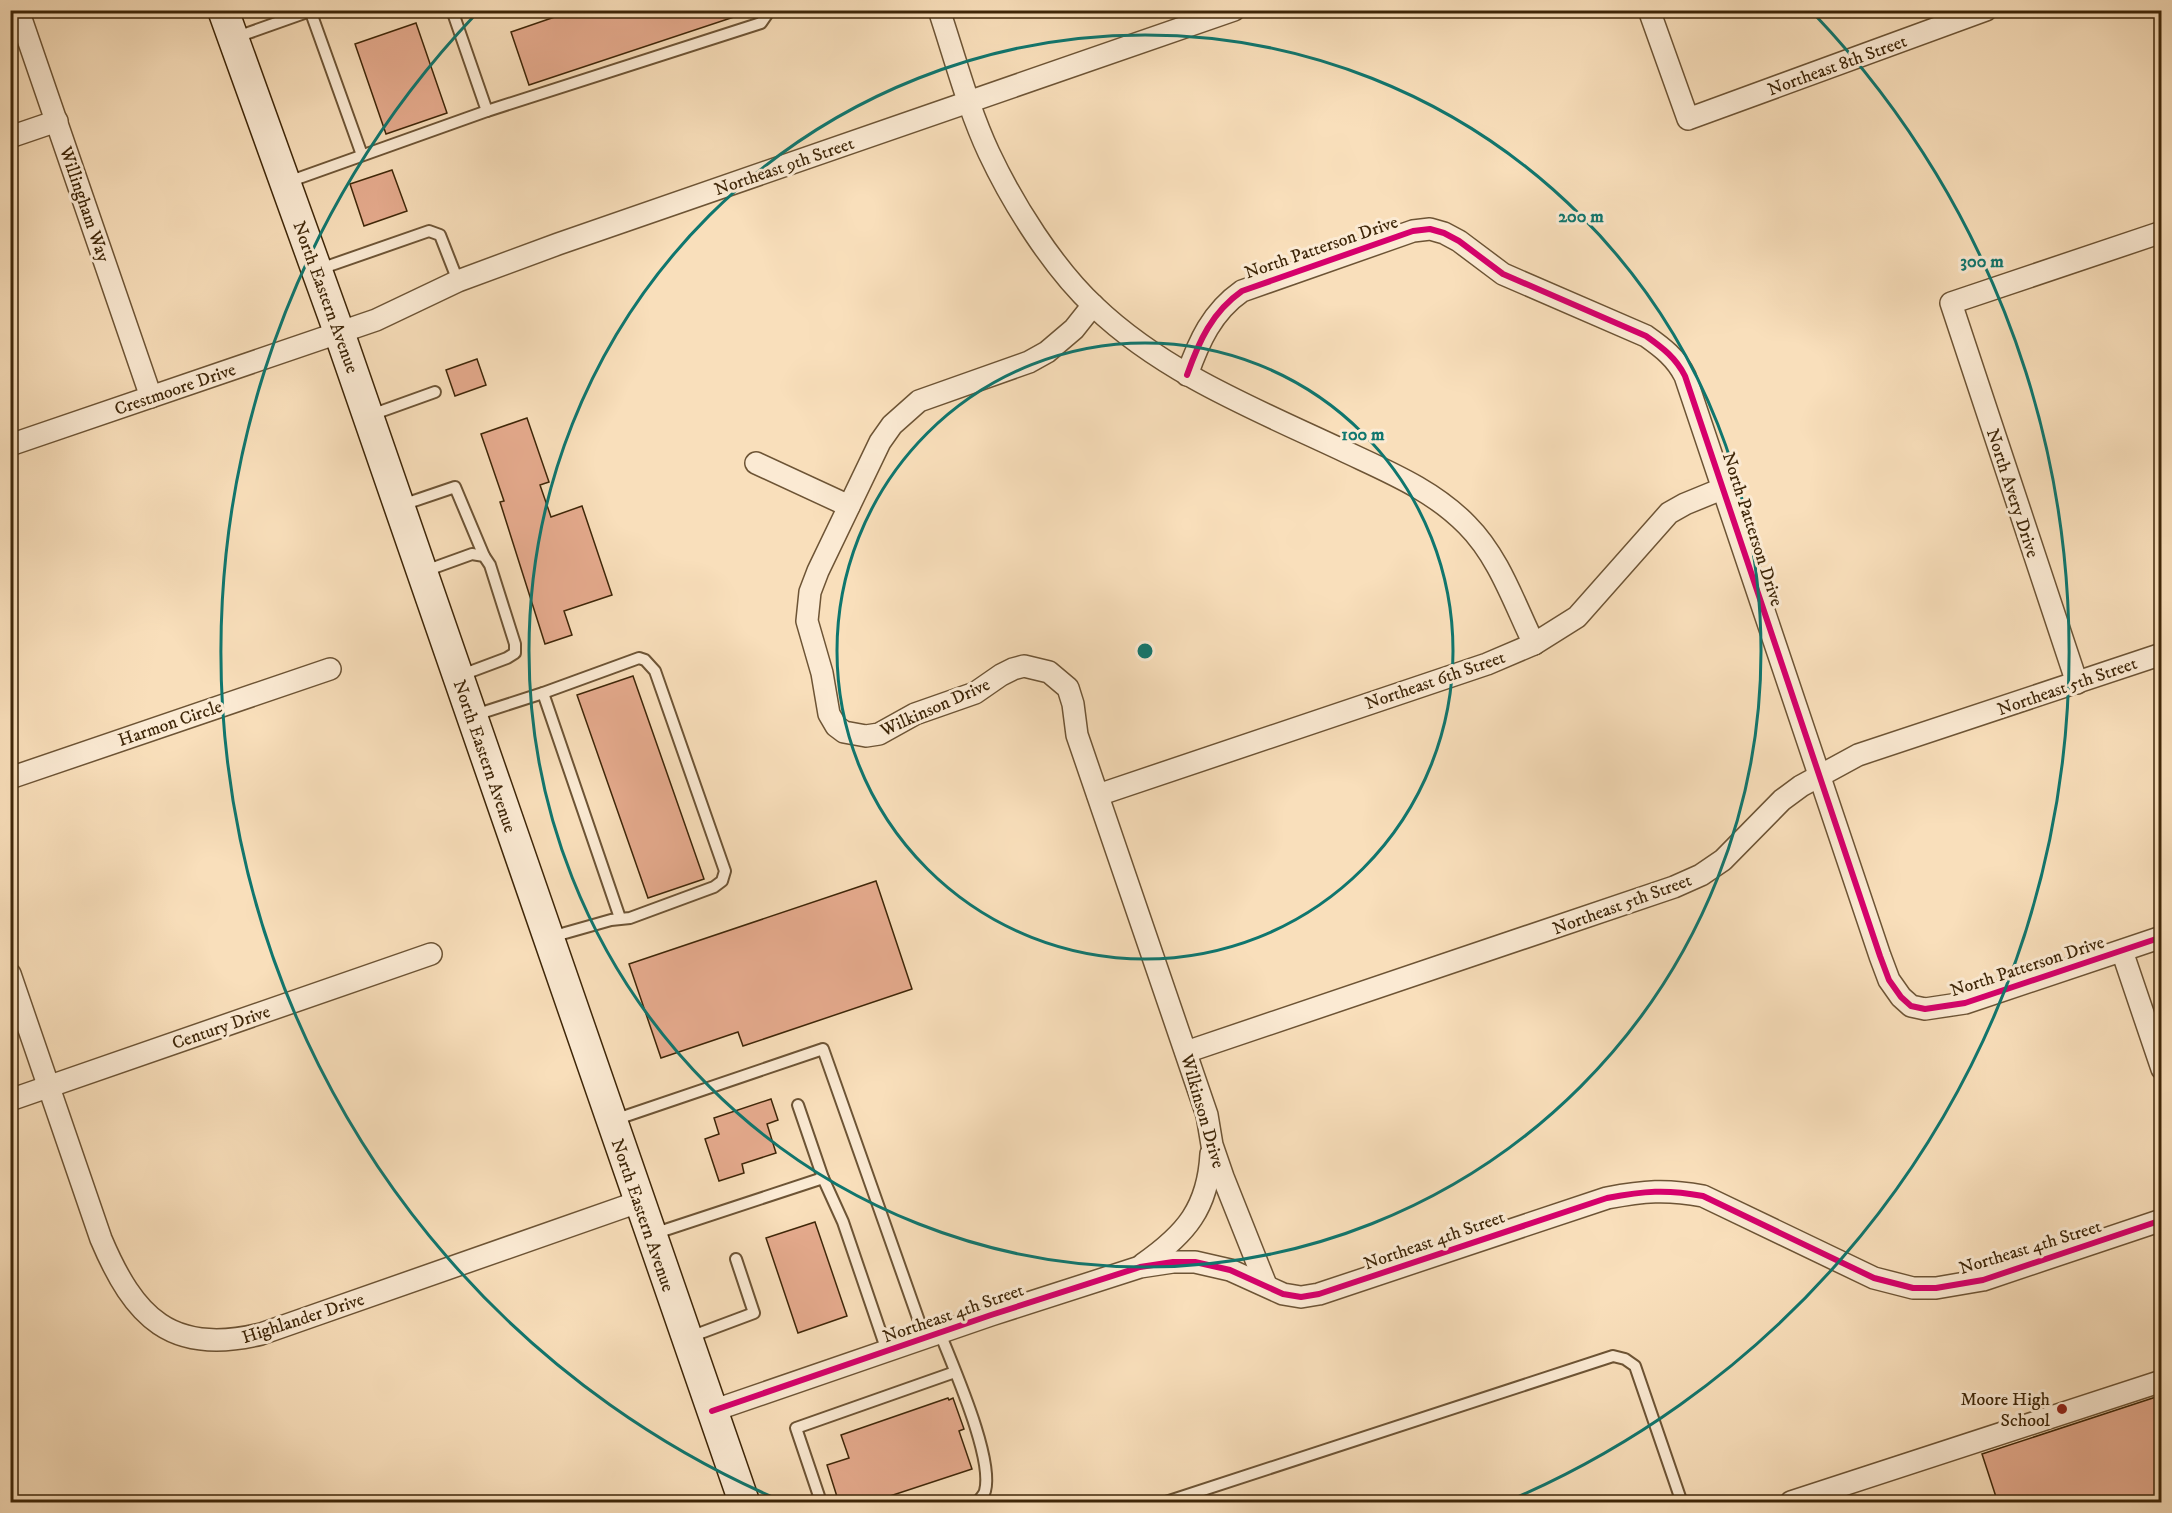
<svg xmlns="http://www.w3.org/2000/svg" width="2172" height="1513" font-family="'IM FELL DW Pica',serif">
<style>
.building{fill:#e6ab8e;stroke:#3e2608;stroke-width:1.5}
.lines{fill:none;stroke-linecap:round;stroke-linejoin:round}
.service-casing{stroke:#6d5435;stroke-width:14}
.minor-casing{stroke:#6d5435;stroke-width:24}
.secondary-casing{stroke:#3e2608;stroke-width:33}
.service{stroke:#fbead3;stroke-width:10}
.minor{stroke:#fbead3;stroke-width:21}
.secondary{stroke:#fbead3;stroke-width:30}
.cycleway-casing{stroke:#fbead3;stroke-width:10}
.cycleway{stroke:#d6006c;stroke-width:6}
.ring{fill:none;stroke:#0f766e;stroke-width:3}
.poi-dot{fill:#8f2418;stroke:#fbead3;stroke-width:2}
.labels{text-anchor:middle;stroke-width:6;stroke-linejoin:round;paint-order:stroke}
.street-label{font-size:18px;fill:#3e2608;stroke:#fbead3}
.poi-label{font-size:18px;fill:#3e2608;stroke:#fbead3;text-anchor:end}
.centre{fill:#0f766e;stroke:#fbead3;stroke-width:3}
.ring-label{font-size:18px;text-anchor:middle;font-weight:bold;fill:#0f766e;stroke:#fbead3;stroke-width:6;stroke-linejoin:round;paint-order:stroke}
</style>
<rect width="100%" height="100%" fill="#f9dfbb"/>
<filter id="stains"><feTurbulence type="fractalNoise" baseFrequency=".00333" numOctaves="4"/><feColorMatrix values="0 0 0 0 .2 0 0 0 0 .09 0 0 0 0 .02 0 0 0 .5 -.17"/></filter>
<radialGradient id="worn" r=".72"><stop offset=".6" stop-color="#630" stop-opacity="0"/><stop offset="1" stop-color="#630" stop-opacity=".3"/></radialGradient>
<g class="building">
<path d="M575,10H742L743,14L529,85L511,32Z"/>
<path d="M416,23L447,113L386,134L355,44Z"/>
<path d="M392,170L407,211L364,226L350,184Z"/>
<path d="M477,359L486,385L455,396L446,370Z"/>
<path d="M527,418L549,482L540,485L551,517L582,506L612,595L564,611L572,635L545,644L500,502L504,501L481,434Z"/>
<path d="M633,676L704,879L648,898L577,695Z"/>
<path d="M876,881L912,989L743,1046L738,1032L661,1058L629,964Z"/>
<path d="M771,1099L778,1120L767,1124L776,1153L742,1164L744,1173L719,1181L705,1139L719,1134L714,1118Z"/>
<path d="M815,1222L847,1316L798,1333L766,1238Z"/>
<path d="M2159,1396L2162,1405V1503H1998L1982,1454Z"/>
<path d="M948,1398L949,1400L953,1398L964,1429L959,1431L972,1469L890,1496L892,1503H863L861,1498L848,1503H839L827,1465L849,1458L841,1435Z"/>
</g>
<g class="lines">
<defs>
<g id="service">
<path d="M310,10L362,155"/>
<path d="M234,38L313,10"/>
<path d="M487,111L761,23L770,10"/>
<path d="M288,182L487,111L452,10"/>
<path d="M320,269L429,231L440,235L458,281"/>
<path d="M371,415L435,392"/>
<path d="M402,505L455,487L484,556"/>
<path d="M425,571L472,554L484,556L490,565L515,644V653L507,658L459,676"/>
<path d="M543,693L620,918"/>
<path d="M475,715L543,693L639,658L645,660L655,671L725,871L722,881L714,887L630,918L611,920L551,937"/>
<path d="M798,1105L823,1178"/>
<path d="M614,1120L823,1049L925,1338"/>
<path d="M653,1234L823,1178L843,1222L887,1351"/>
<path d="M940,1333C953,1367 994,1458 985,1491C984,1495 980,1499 977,1502"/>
<path d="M690,1337L754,1313L736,1259"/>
<path d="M821,1502L796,1428L955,1372"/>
<path d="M1166,1502L1613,1356L1625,1359L1635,1366L1681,1500L1675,1502"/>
</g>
<g id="minor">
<path d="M18,10L151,397"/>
<path d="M939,10C955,58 968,108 989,153C1013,204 1053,268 1095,307C1164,373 1257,410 1342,450C1386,471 1432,489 1467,525C1499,557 1514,603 1534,644"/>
<path d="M1649,10L1688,119L1986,10"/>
<path d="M10,137L57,121"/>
<path d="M1093,305L1074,329L1047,352L1029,362L919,401L892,425L880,442L818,571L810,592L807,621L822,673L829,714L836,726L844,732L866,736L879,734L915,714L975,693L1001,675L1013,669L1024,666L1049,672L1068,688L1073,704L1077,735L1207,1115L1212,1145L1223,1177L1266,1285"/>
<path d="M1187,375C1199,341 1212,312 1242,291L1413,231L1430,229L1444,233L1459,241L1503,274L1646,336C1663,348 1676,358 1685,376L1880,956L1889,980L1901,997L1911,1006L1925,1009L1965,1003L2162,937"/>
<path d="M10,445L376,320L458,281L558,244L1234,10"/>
<path d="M756,463L849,506"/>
<path d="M2077,683L1951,303L2162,232"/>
<path d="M10,778L330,669"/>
<path d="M1098,795L1487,664L1534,644L1577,617L1669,513L1685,504L1724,488"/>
<path d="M2122,951L2162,1069"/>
<path d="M10,974L101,1239C134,1317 171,1356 261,1334L638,1202"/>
<path d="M1186,1052L1674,887L1701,875L1723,860L1782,800L1801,786L1858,755L2162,654"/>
<path d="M10,1100L431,954"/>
<path d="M1143,1264C1186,1234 1208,1208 1211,1154"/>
<path d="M712,1411L991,1315L1140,1267L1173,1262H1195L1230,1270L1283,1294L1301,1297L1319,1294L1607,1198C1644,1191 1666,1189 1703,1196L1874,1278L1913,1288H1936L1983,1280L2162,1220"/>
<path d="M1791,1502L2162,1381"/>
</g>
<path id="secondary" d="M223,10L339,332L744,1502"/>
</defs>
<use href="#service" class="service-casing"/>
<use href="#minor" class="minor-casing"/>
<use href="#secondary" class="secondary-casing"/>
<use href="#service" class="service"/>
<use href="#minor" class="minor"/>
<use href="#secondary" class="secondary"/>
<defs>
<g id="cycleway">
<path d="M1187,375C1199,341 1212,312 1242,291L1413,231L1430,229L1444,233L1459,241L1503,274L1646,336C1663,348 1676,358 1685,376L1880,956L1889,980L1901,997L1911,1006L1925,1009L1965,1003L2162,937"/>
<path d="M712,1411L991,1315L1140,1267L1173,1262H1195L1230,1270L1283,1294L1301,1297L1319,1294L1607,1198C1644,1191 1666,1189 1703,1196L1874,1278L1913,1288H1936L1983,1280L2162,1220"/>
</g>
</defs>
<use href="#cycleway" class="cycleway-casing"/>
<use href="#cycleway" class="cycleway"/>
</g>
<g class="ring">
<circle cx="1145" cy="651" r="308"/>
<circle cx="1145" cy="651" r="616"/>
<path d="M784 1502A924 924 0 0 1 475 15M1815 15A924 924 0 0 1 1506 1502"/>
</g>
<circle class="poi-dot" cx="2062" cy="1409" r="6"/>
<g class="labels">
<g class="street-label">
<text transform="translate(1837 65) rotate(-20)" y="6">Northeast 8th Street</text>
<text transform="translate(784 166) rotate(-19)" y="6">Northeast 9th Street</text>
<text transform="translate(85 204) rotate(71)" y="6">Willingham Way</text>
<text transform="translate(1321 247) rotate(-19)" y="6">North Patterson Drive</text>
<text transform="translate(326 297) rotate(70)" y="6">North Eastern Avenue</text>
<text transform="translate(175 389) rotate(-19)" y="6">Crestmoore Drive</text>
<text transform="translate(2013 493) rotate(72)" y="6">North Avery Drive</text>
<text transform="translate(1753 529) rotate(72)" y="6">North Patterson Drive</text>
<text transform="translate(1435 680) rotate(-19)" y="6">Northeast 6th Street</text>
<text transform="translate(2067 686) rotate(-19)" y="6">Northeast 5th Street</text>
<text transform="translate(935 707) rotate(-24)" y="6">Wilkinson Drive</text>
<text transform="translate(170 723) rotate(-19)" y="6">Harmon Circle</text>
<text transform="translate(485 756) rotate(71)" y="6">North Eastern Avenue</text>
<text transform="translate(1622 904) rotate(-20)" y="6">Northeast 5th Street</text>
<text transform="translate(2027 966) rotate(-18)" y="6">North Patterson Drive</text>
<text transform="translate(221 1027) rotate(-19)" y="6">Century Drive</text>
<text transform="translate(1203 1111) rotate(74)" y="6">Wilkinson Drive</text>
<text transform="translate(643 1215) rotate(71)" y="6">North Eastern Avenue</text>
<text transform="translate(1434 1240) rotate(-19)" y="6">Northeast 4th Street</text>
<text transform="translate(2030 1247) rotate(-17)" y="6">Northeast 4th Street</text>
<text transform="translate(953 1313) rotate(-19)" y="6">Northeast 4th Street</text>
<text transform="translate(303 1318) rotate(-18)" y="6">Highlander Drive</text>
</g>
<g class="poi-label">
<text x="2050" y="1405">Moore High<tspan x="2050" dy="21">School</tspan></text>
</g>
</g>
<circle cx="1145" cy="651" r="9" class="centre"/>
<g class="ring-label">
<text x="1581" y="222">200 m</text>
<text x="1982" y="267">300 m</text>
<text x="1363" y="440">100 m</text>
</g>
<rect width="2172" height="1513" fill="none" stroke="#f9dfbb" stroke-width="36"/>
<rect x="12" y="12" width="2148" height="1489" fill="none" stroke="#3e2608" stroke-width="3"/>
<rect x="18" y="18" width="2136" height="1477" fill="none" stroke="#3e2608" stroke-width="1.5"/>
<rect width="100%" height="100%" filter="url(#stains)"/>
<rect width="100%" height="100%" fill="url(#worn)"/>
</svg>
